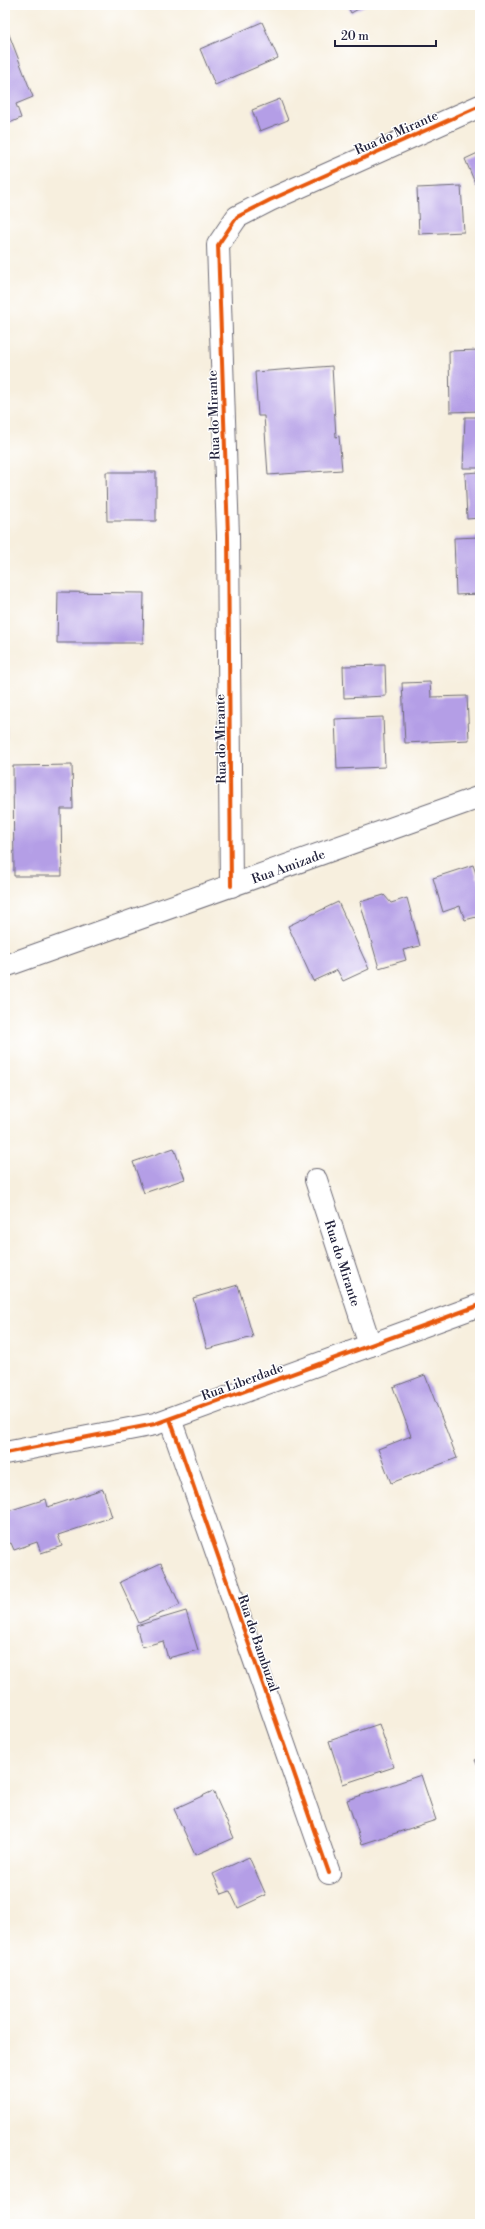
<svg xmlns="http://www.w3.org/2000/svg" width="485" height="2229" font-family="'Libre Bodoni',serif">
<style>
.building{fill:#b49ee6}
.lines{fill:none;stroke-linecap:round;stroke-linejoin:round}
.street-casing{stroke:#6d6a74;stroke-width:24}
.street{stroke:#fff;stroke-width:22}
.cycleway-casing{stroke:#fff;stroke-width:6}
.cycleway{stroke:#e8590c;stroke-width:4}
.labels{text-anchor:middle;stroke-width:3;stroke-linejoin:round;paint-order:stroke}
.street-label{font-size:13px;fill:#22223b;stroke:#fff}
</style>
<rect width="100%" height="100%" fill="#fff"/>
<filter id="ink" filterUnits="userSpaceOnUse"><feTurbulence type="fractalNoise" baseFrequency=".025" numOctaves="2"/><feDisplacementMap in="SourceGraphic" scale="8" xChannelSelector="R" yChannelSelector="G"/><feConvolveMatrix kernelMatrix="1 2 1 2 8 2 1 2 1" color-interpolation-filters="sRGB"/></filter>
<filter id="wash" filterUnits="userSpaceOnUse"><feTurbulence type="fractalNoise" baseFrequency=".012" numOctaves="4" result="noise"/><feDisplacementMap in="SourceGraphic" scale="16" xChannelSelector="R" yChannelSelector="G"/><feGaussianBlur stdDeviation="0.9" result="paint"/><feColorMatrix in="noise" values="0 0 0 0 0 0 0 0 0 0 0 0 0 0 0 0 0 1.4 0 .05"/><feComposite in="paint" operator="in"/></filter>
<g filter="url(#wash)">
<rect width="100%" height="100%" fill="#f7efde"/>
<g id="blocks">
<g class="building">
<path d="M347,5H366L351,13Z"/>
<path d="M262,22L278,58L215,85L200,49Z"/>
<path d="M5,24L33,97L16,104L21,118L5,125Z"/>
<path d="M280,99L288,120L260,131L252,110Z"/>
<path d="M480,152V195L465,159Z"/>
<path d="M461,186L464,232L419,234L417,188Z"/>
<path d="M480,350V411L450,412L449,351Z"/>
<path d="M332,366L336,437L339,436L342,470L268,475L264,416H258L255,372Z"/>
<path d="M465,417H480V468H463Z"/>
<path d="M106,472H156V521H107Z"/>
<path d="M480,472V518L467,519L465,473Z"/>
<path d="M480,537V594L456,595L454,538Z"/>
<path d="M58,592L144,593L143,643H57Z"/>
<path d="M385,665L386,696L344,698L343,666Z"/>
<path d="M430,682L431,697L467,696L469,740L405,743L402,683Z"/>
<path d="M5,711H6L7,747H5Z"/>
<path d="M383,717L385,767L337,769L335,719Z"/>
<path d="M72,765L73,809H61L62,876H14L13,766Z"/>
<path d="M473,865L480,885V916L465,920L460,906L443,912L433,878Z"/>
<path d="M384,895L391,903L407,898L420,946L403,950L406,960L379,968L360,902Z"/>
<path d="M338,902L369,969L343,981L337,970L313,981L288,926Z"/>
<path d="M174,1148L185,1179L144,1193L133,1162Z"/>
<path d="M238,1285L253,1337L207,1349L193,1298Z"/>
<path d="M425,1375L457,1458L391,1483L378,1449L411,1436L393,1387Z"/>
<path d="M103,1489L112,1517L58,1535L62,1546L41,1553L37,1542L14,1550L11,1543L5,1545V1512L46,1499L48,1507Z"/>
<path d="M161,1563L180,1605L139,1623L120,1582Z"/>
<path d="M186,1611L198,1650L168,1658L163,1641L142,1647L136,1626Z"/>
<path d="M379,1724L394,1767L343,1784L329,1741Z"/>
<path d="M480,1758V1771L475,1760Z"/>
<path d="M421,1775L436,1820L362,1844L347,1800Z"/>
<path d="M213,1791L234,1838L195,1855L174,1809Z"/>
<path d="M249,1857L266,1895L238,1908L230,1891L222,1894L213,1874Z"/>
</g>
</g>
</g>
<g filter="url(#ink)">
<use href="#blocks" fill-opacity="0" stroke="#6d6a74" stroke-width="1"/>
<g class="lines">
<defs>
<g id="street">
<path d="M231,886L228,536L218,245L237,217L270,200L480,106"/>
<path d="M5,966L480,797"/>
<path d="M316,1180L370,1345"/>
<path d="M170,1419L329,1873"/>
<path d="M5,1453L155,1424L480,1305"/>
</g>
</defs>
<use href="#street" class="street-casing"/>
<use href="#street" class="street"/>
<defs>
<g id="cycleway">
<path d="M231,886L228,536L218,245L237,217L270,200L480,106"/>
<path d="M170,1419L329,1873"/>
<path d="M5,1453L155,1424L480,1305"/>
</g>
</defs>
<use href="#cycleway" class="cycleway-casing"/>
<use href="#cycleway" class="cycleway"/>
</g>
</g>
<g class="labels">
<g class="street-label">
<text transform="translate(396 132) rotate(-24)" y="5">Rua do Mirante</text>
<text transform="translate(213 415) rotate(-92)" y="5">Rua do Mirante</text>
<text transform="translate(220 739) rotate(-91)" y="5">Rua do Mirante</text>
<text transform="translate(288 866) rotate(-20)" y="5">Rua Amizade</text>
<text transform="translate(343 1263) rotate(72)" y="5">Rua do Mirante</text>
<text transform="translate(242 1381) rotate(-20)" y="5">Rua Liberdade</text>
<text transform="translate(259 1643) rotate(71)" y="5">Rua do Bambuzal</text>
</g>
</g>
<rect width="485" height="2229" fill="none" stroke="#fff" stroke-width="20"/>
<path d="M335 40v6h101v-6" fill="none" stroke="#22223b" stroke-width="2"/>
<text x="341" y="40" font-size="12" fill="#22223b" stroke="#ffffff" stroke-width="3" paint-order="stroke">20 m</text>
</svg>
